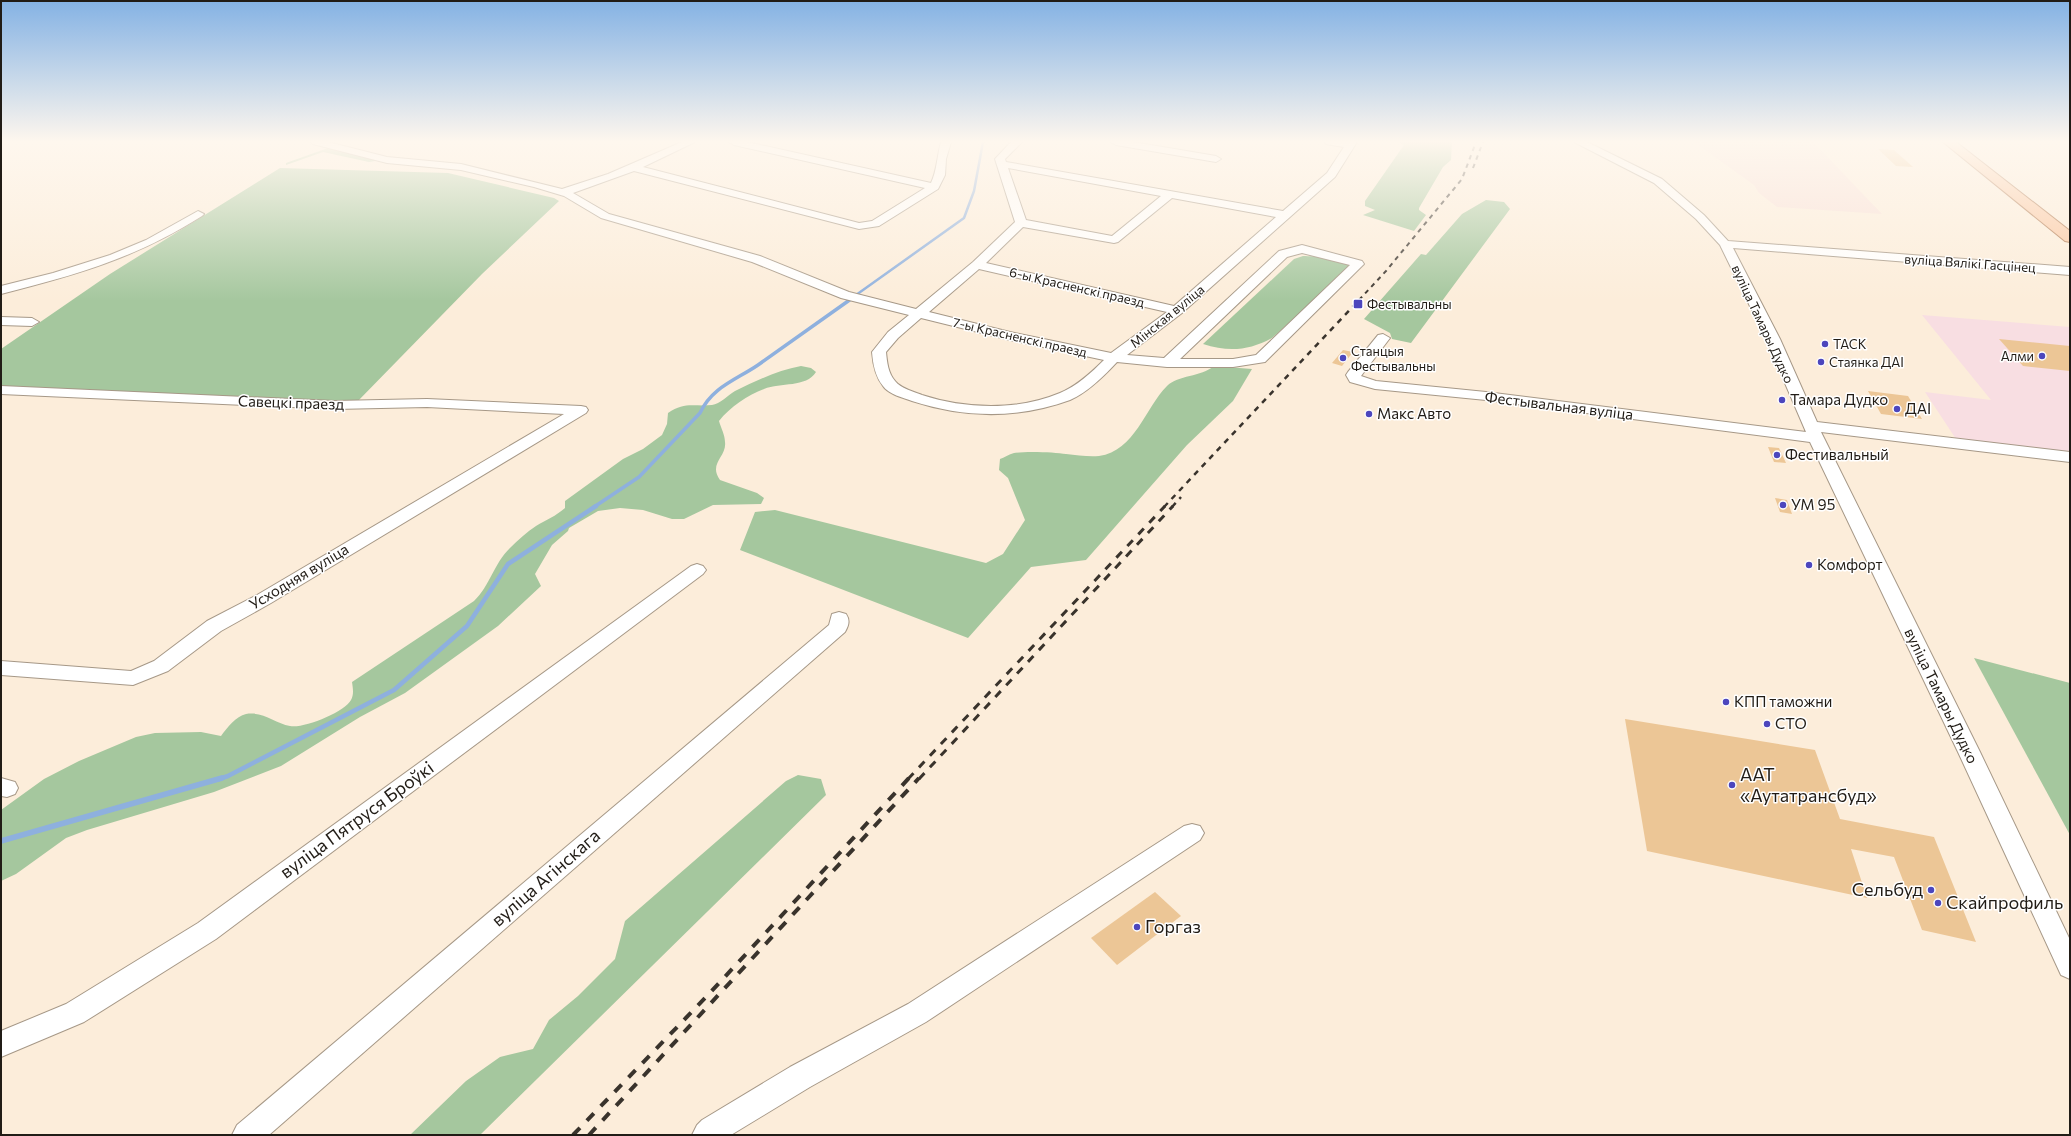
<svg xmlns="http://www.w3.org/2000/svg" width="2071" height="1136" font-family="Commissioner,sans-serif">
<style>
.commercial{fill:#f8dee2}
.education{fill:#f8dfd7}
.green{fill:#a5c79e}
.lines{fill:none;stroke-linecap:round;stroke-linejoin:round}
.stream-far3{stroke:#8eb0de;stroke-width:2.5}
.stream-far2{stroke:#8eb0de;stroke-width:3.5}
.stream-far1{stroke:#8eb0de;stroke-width:4.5}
.stream{stroke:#8eb0de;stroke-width:5.5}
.building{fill:#ecc696}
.minor-casing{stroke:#a69887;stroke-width:2}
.major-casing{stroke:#ac7247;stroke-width:2}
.minor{fill:#fff;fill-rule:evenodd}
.major{fill:#fac6a0;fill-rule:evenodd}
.rail-far3{stroke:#39332c;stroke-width:2;stroke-dasharray:4.5 4.5;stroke-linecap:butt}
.rail-far2{stroke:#39332c;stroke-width:2.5;stroke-dasharray:5.5 5.5;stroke-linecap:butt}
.rail-far1{stroke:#39332c;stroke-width:3;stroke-dasharray:8 8;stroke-linecap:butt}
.rail{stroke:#39332c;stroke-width:4;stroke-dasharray:10 10;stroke-linecap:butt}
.poi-dot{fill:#4c46bd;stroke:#fff;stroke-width:1.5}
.labels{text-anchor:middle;stroke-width:3;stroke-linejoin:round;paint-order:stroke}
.far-street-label{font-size:13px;fill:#211c16;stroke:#fff}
.far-poi-label{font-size:13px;fill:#211c16;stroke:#fff;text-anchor:start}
.poi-label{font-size:15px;fill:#211c16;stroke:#fff;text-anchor:start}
.street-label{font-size:15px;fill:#211c16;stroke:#fff}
.near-poi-label{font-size:18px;fill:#211c16;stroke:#fff;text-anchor:start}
.near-street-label{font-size:18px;fill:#211c16;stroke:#fff}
</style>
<rect width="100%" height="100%" fill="#fcedda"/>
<path class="commercial" d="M1922,315L2070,327V453L1956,439L1925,392L1991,400Z"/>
<path class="education" d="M1694,142H1813L1882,214L1777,207L1759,193L1754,185Z"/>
<g class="green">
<path d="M1398,142H1452L1451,160L1443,167L1419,208V210L1426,215L1414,231L1363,215L1375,210L1365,206V201L1404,145Z"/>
<path d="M328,148L375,159V161L369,162L323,152L286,165V163Z"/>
<path d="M280,168L448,173L554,198L559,201L482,274L356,403L1,387V349L110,274Z"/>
<path d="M1486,200L1504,202L1510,209L1411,343L1392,339L1390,333L1364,319L1421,254L1426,255L1462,214Z"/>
<path d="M1303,256C1315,256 1344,259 1352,267L1272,338C1248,351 1228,352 1203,344L1294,259Z"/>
<path d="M801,366L811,368L816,372C806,388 781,382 764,389C748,395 730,407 719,421C721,428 725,435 725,442C727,457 708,463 720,480L757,493L764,498L761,504L713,505L684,519H672L643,510L620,508L598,511L569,528L568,531L552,545L535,574L541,586L498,626L405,693L360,717L281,766L214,792L87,830L66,838L16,874L1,881V810L44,779L79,761L136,737L155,733L201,732L221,736C227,728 236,716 246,714C263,711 275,723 290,726C303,729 345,712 351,700C354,694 353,689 352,682L474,601C490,586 494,563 510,548C518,540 527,532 536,526C546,520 556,516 565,508V501L623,459L643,449L662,435L667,424L668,413C685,401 694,407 712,405C720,404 728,395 735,391C756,381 778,370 801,366Z"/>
<path d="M1214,366L1252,369L1233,401L1187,445L1086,560L1031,567L968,638L740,550L755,512L775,510L986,563L1003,554L1025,520L1008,478L999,470L1000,459C1004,458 1009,454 1014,453C1025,451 1055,452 1066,454C1077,455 1088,457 1099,456C1135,451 1145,408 1167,386C1178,375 1201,377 1214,366Z"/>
<path d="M1974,658L2070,683V835Z"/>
<path d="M798,775L821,779L826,795L480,1135H410L466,1081L500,1057L533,1049L549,1020L578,996L615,959L625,921L786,781Z"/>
</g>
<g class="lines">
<path class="stream-far3" d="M849,300L964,218L974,191L983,142"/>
<path class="stream-far2" d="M594,507L639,477L700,413C712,387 736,380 758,365C789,343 820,321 851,299"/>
<path class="stream-far1" d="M219,779L228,776L394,690L467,626L508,564L596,506"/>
<path class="stream" d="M1,841L222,778"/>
</g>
<g class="building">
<path d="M1878,149L1894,150L1913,167L1896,166Z"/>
<path d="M1999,339L2070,346V371L2023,366Z"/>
<path d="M1343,350L1353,352L1342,366L1332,363Z"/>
<path d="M1868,391L1908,396L1922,419L1881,414Z"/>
<path d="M1768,447L1779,448L1786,463L1774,462Z"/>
<path d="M1775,498L1787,500L1792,514L1780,512Z"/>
<path d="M1625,719L1815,750L1840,819L1934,837L1976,942L1922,930L1894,857L1851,849L1867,898L1647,851Z"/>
<path d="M1155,892L1181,916L1117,965L1091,938Z"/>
</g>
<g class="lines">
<defs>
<g id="minor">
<path d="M311,142H328L387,157L461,164L562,189L608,174L682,142H695L643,167L859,223L872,221L925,188L734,145L729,142H747L931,183C937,171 937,156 941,142H951L946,159L945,175L938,189L879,226L859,229L634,171L573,193L609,214L760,256L849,292L916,309L973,262L1015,222L995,159L1011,142H1022L1005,159L1006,162L1283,211L1327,173L1344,147L1326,144L1324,142H1357L1335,177L1182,313L1127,355L1164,358L1279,251L1302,245L1362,261L1364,264L1265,362L1233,367H1167L1117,362C1104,376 1088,392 1070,400C1018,419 964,418 912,401C904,398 888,394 883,386C875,376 873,364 872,352L888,332L909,315L841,298L752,262L601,218L564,196L534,187L461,170L387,163L313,144ZM1008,168L1161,196L1112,236L1026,220ZM1172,198L1276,217L1174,306L986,263L1023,227L1114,243L1118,242ZM1302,253L1350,265L1256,355L1233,359H1180L1287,257ZM979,269L1167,312L1111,353L1010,332L929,312ZM921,318L1010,340L1104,360C1091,373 1077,386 1060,393C1017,411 965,409 922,395C914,392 900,388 895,381C888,373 887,362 886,352L898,338Z"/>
<path d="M1111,142H1133L1216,156L1221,159L1216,162L1116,145Z"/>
<path d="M1574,142H1587L1662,179L1704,215L1728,241L2070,267V275L1733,248L1780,339L1817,422L2070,452V462L1821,432L1980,752L2070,940V979L2061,975L1958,752L1810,442L1486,400L1375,389L1350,382L1346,375L1348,372L1378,335L1383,334L1390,338L1361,376L1376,381L1486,392L1806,432L1766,339L1720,245L1696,219L1654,183Z"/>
<path d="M198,211L204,214L202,216C136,258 76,275 1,294V286L53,273L110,255L146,240Z"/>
<path d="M1,317L32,318L39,322L32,326L1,325Z"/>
<path d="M1,386L335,401L427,399L581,406L586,407L588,410L586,413L271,603L221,631L168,671L133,685L1,675V661L131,671L154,661L207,621L257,595L564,414L427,407L335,409L1,394Z"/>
<path d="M697,564L703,566L706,570L703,574L216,939L84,1022L1,1057V1031L66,1004L198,923L691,566Z"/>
<path d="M839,612L846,614C850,620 849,625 845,632L269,1135H232L237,1125L829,625L832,614Z"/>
<path d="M1,778L15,782L18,788L15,794L7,797L1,796Z"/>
<path d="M1192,824L1200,826L1204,833L1200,840L926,1022L810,1087L731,1135H692L697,1125L702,1120L790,1067L908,1004L1184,826Z"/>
</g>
<path id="major" d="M1943,142H1956L2070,231V242L2065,241Z"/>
</defs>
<use href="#minor" class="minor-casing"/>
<use href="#major" class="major-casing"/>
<use href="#minor" class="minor"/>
<use href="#major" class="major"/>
<g class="rail-far3">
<path d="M1473,168L1483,142"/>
<path d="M1359,300L1386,271L1462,179L1476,142"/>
</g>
<g class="rail-far2">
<path d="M1164,507L1360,299"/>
<path d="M1172,507L1181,497"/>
</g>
<g class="rail-far1">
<path d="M908,779L1165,506"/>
<path d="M919,779L1173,506"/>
</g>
<g class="rail">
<path d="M573,1135L708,995L909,778"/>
<path d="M589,1135L919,778"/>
</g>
</g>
<linearGradient id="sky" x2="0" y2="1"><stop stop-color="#84b2e4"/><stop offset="0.47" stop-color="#fef7ee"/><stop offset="1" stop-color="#fef7ee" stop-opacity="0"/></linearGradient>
<rect width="2071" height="301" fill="url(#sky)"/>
<g class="poi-dot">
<rect x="1353" y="299" width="10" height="10" rx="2"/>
<circle cx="1825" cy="344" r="4"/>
<circle cx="2042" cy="356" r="4"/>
<circle cx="1343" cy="358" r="4"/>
<circle cx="1821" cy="362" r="4"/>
<circle cx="1782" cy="400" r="4"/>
<circle cx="1897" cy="409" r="4"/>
<circle cx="1369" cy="414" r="4"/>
<circle cx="1777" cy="455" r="4"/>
<circle cx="1783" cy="505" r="4"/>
<circle cx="1809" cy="565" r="4"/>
<circle cx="1726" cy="702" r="4"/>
<circle cx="1767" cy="724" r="4"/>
<circle cx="1732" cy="785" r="4"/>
<circle cx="1931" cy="890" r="4"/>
<circle cx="1938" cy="903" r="4"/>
<circle cx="1137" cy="927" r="4"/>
</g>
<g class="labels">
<g class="far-street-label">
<text transform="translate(1970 263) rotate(4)" y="5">вуліца Вялікі Гасцінец</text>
<text transform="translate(1077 287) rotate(13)" y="5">6-ы Красненскі праезд</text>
<text transform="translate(1167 316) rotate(-39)" y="5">Мінская вуліца</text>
<text transform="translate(1763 324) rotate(65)" y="5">вуліца Тамары Дудко</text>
<text transform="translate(1020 337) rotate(13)" y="5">7-ы Красненскі праезд</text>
</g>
<g class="far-poi-label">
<text x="1367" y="309">Фестывальны</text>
<text x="1833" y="349">ТАСК</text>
<text x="1351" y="356">Станцыя<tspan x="1351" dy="15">Фестывальны</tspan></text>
<text x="2034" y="361" text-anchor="end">Алми</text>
<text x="1829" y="367">Стаянка ДАІ</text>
</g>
<g class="poi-label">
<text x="1790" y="405">Тамара Дудко</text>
<text x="1905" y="414">ДАІ</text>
<text x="1377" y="419">Макс Авто</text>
<text x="1785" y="460">Фестивальный</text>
<text x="1791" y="510">УМ 95</text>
<text x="1817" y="570">Комфорт</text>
<text x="1734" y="707">КПП таможни</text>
<text x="1775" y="729">СТО</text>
</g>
<g class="street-label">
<text transform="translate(291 403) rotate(2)" y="5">Савецкі праезд</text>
<text transform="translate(1559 406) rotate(7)" y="5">Фестывальная вуліца</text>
<text transform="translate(299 577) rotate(-31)" y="5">Усходняя вуліца</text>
<text transform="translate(1941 696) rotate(64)" y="5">вуліца Тамары Дудко</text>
</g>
<g class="near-poi-label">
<text x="1740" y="781">ААТ<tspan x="1740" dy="21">«Аутатрансбуд»</tspan></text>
<text x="1923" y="896" text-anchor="end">Сельбуд</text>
<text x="1946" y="909">Скайпрофиль</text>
<text x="1145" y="933">Горгаз</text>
</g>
<g class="near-street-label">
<text transform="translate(357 820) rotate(-36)" y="6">вуліца Пятруся Броўкі</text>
<text transform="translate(546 878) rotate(-41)" y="6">вуліца Агінскага</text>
</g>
</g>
<rect width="2071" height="1136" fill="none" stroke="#211c16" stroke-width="4"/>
</svg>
